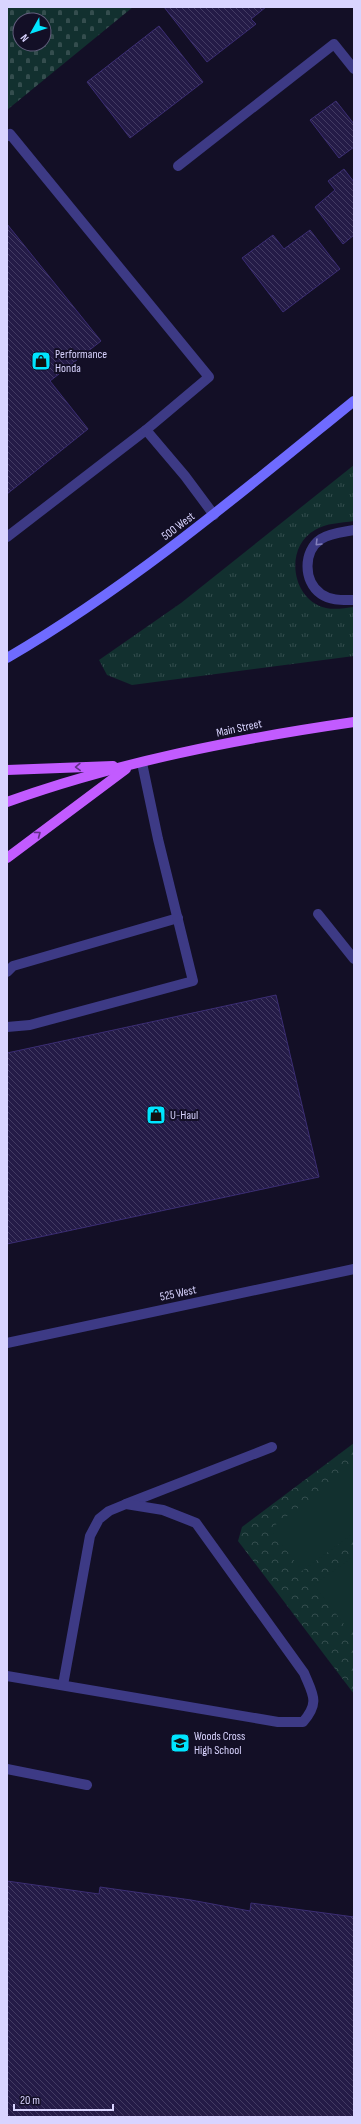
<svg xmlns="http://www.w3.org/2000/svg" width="361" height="2124" font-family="'Sofia Sans Condensed',sans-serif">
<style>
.grass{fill:url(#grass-tufts)}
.cemetery{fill:url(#cemetery-stones);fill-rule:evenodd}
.park{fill:url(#park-crowns)}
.pitch{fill:#12302f}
.building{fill:url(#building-back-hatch);stroke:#3b2d73}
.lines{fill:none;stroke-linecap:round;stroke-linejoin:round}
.lane{stroke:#3d3a85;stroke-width:10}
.street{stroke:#3d3a85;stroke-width:10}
.secondary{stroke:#6f6bff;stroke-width:10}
.primary{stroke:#c25bff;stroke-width:10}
.oneway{stroke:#837fbc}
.oneway2{stroke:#623188}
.labels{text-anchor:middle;stroke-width:4;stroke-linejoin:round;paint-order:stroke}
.poi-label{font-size:12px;fill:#d9d4ff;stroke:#130f26;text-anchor:start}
.street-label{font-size:12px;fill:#d9d4ff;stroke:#130f26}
</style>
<defs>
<pattern id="grass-tufts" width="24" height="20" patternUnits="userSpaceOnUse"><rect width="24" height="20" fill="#12302f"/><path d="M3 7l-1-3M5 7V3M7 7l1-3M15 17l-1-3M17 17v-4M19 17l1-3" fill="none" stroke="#344d4e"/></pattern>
<pattern id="cemetery-stones" width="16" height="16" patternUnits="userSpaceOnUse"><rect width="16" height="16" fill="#12302f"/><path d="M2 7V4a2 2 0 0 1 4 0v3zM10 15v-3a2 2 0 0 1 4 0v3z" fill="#344d4e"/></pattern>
<pattern id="park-crowns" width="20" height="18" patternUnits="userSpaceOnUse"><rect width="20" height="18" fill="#12302f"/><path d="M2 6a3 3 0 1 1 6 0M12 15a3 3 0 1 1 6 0" fill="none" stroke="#344d4e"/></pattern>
<pattern id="building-back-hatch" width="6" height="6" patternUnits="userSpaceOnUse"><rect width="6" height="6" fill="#241b47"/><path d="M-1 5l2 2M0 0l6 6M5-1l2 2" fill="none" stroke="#433b63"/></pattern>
</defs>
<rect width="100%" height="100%" fill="#130f26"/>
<path class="grass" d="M354,465V521C341,523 326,523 315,530C284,547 291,600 326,608C335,610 345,608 354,607V656L132,685L107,675L99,660L181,603Z"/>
<path class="cemetery" d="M7,7H133L7,110ZM20,20H44V44H20Z"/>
<path class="park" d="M354,1443V1694L238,1541L242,1527Z"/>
<g class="pitch">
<path d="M354,1466V1533L302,1571L270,1529Z"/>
<path d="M354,1556V1622L347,1628L314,1585Z"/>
</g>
<g class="building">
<path d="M164,7H266L251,19L256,24L207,62Z"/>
<path d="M159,26L203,82L130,138L87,82Z"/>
<path d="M336,101L354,124V147L339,158L310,120Z"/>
<path d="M344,169L354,182V235L343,244L315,207L335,190L328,181Z"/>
<path d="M7,224L101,341L50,381L88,429L7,494Z"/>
<path d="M310,230L340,269L283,312L242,258L273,235L284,249Z"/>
<path d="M276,995L319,1177L7,1244V1053Z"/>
<path d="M7,1881L99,1894L100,1887L191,1900L250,1911L251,1903L354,1917V2117H7Z"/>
</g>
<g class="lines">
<g class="lane">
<path d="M7,136L10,134L209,377L146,430L7,537"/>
<path d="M178,166L334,44L354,69"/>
<path d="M146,430L185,476L214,515"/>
<path d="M354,530C344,532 330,533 321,539C303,551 303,581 321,594C331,601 343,600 354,600"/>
<path d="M318,914L354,959"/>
<path d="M7,972L13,966L178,918"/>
<path d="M7,1027L30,1025L193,981L158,839L142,763"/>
<path d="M126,1504L272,1447"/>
<path d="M7,1676L278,1722H303C320,1702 313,1695 304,1673L196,1523L163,1510L126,1504L109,1511L99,1519L90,1536L63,1685"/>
<path d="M7,1769L87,1785"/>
</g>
<path class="street" d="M7,1343L354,1269"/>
<path class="secondary" d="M7,658C132,585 242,492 354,401"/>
<g class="primary">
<path d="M7,770L113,766"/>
<path d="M7,802C118,762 237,739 354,722"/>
<path d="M7,858L126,769"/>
</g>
</g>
<defs><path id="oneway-chevron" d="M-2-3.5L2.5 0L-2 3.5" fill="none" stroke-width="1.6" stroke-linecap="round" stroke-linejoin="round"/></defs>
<use class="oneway" href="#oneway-chevron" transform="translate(318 543) rotate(135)"/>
<g class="oneway2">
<use href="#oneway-chevron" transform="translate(78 767) rotate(178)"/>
<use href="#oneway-chevron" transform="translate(38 834) rotate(-37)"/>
</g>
<defs>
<symbol id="shop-square" viewBox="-11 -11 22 22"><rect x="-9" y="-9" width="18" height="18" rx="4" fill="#00e5ff" stroke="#130f26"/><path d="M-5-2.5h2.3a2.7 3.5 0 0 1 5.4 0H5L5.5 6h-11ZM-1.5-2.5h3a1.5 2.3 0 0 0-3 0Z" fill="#111"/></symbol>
<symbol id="school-square" viewBox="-11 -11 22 22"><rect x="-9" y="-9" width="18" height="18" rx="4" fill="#00e5ff" stroke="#130f26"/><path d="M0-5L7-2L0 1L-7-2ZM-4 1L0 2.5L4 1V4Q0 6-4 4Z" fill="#111"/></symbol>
</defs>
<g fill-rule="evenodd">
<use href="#shop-square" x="30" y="350" width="22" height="22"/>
<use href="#shop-square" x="145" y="1104" width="22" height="22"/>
<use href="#school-square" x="169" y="1732" width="22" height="22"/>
</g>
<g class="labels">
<g class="poi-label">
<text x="55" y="358">Performance<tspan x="55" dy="14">Honda</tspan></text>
<text x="170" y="1119">U-Haul</text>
<text x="194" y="1740">Woods Cross<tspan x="194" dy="14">High School</tspan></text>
</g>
<g class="street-label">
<text transform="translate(178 526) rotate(-37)" y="4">500 West</text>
<text transform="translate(239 728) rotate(-12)" y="4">Main Street</text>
<text transform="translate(178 1293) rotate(-12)" y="4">525 West</text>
</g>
</g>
<rect width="361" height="2124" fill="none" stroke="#d9d4ff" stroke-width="16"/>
<g transform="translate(32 32) rotate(231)"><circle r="19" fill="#130f26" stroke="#625e7d"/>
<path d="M0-3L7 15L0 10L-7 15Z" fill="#00e5ff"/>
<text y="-6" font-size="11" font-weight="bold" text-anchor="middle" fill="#d9d4ff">N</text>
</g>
<path d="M14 2104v6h99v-6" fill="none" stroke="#d9d4ff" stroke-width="2"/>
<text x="20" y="2104" font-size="12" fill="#d9d4ff" stroke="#130f26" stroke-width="3" paint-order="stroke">20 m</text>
</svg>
